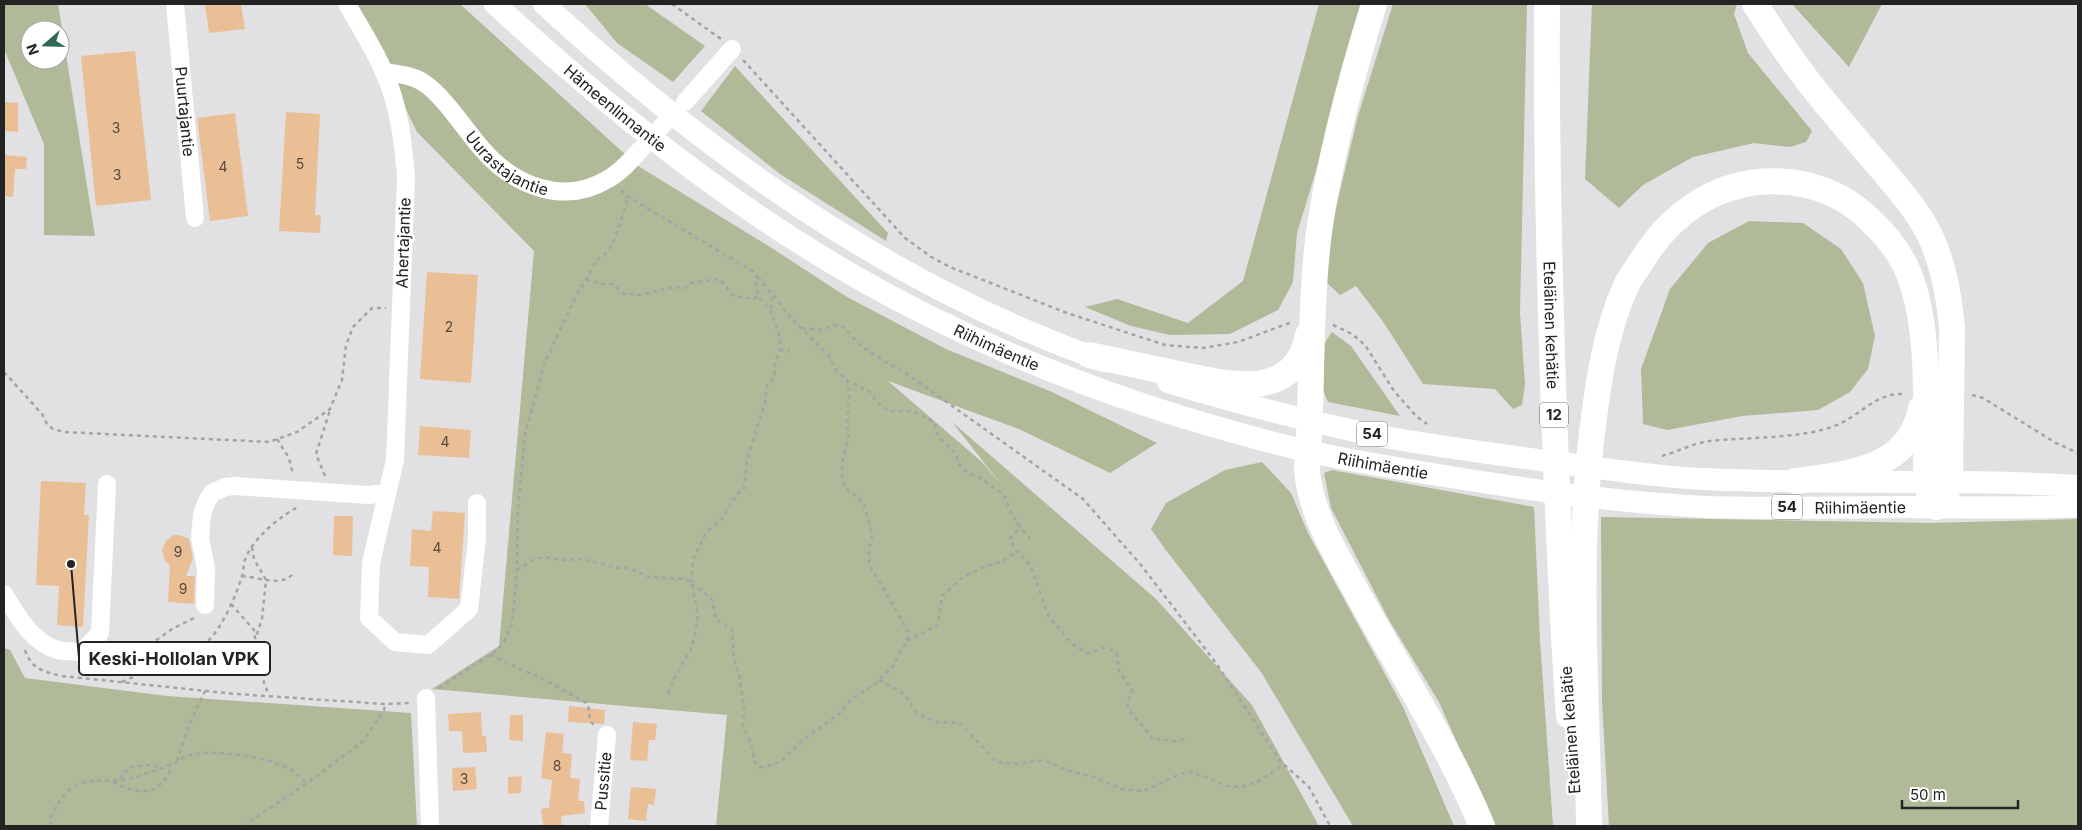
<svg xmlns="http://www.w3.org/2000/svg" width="2082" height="830" font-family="Inter,sans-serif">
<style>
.green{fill:#b0b998;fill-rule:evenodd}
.building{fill:#ebbf95}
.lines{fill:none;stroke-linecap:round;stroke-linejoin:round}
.path{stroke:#a4a3a6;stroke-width:2.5;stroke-dasharray:4 4;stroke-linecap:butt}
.minor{stroke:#fff;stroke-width:18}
.major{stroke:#fff;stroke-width:22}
.highway{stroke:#fff;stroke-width:26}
.labels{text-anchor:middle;stroke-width:5;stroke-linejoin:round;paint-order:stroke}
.number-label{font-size:14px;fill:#554a40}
.shield{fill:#fff;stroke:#656566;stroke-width:1}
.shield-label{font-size:15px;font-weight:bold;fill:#232324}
.street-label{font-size:16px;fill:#232324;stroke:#fff}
.leader{fill:none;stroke:#232324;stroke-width:2}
.callout-dot{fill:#232324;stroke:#fff;stroke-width:2}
.callout{fill:#fff;stroke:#232324;stroke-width:2}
.callout-label{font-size:18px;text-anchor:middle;font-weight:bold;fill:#232324}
</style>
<rect width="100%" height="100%" fill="#e1e0e3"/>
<g class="green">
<path d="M4,4H58L95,236L44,235V144L4,49ZM30,30H60V60H30Z"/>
<path d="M354,4H460L638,166L767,245L847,297L946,349L1052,392L1157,443L1110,473L1019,429L888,381L982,462L1001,484L952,422L1156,599L1252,705L1319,826H716L727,715L432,689L499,646L534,251L417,132Z"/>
<path d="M585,4H645L705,46L673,82L617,43Z"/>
<path d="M1319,4H1367L1297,233L1293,282L1278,310L1230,334L1170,335L1131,326L1085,307L1117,299L1188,323L1243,281Z"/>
<path d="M1393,4H1527L1520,313L1525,384L1522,405L1513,409L1495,389L1423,384L1384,323L1356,286L1340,295L1325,281L1332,224L1358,116Z"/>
<path d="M1592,4H1737L1734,14L1748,53L1812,131L1806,142L1790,147L1754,143L1693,157L1643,185L1619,208L1585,179Z"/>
<path d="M1792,4H1882L1849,67Z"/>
<path d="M735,66L888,233L886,241L780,174L701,111Z"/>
<path d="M1749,221L1803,223L1841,249L1863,283L1869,310L1875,336L1868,369L1850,392L1818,410L1742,416L1667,430L1643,424L1641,369L1670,289L1708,243Z"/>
<path d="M1332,332L1351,346L1400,416L1328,402L1323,390L1324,344Z"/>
<path d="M1262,462L1291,493L1308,533L1403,707L1454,826H1353L1261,672L1165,549L1151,529L1166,503L1225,470Z"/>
<path d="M1332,470L1534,507L1540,640L1553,826H1494L1439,702L1389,620L1331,508L1324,473Z"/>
<path d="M1601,517L1929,523L2078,519V826H1609L1602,701Z"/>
<path d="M4,648L10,650L25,678L167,696L411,713L417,826H4Z"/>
</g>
<g class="building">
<path d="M205,4H241L245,29L209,33Z"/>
<path d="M135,51L151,200L96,206L81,56Z"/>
<path d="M4,102L18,103V132L4,131Z"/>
<path d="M286,112L320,114L315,215H321L320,233L279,231Z"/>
<path d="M235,113L248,216L210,221L197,118Z"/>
<path d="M4,155L27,157L26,169H15L13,197L4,196Z"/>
<path d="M427,272L478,275L471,383L420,379Z"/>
<path d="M420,426L471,430L469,458L418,455Z"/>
<path d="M41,481L86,483L84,515H89L83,627L57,625L59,586L36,585Z"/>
<path d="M433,511L465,513L459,599L428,597L429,567L410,566L412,529L431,531Z"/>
<path d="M334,516H353L352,556L333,555Z"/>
<path d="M174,535H179L189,539L193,558L186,576H195L194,604L168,602L170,566L165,560L162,550L166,541Z"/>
<path d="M569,706L605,710L604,724L568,722Z"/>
<path d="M481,712L482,736H486L487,752L463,753L462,731H449L448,714Z"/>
<path d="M510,715H523V741L509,740Z"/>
<path d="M633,722L657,724L655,740H649L647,761L630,760Z"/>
<path d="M546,732L564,734L562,753L572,754L570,778L580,779L578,801H584L585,813L561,816L562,826H543L541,809L549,808L552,780L541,778Z"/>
<path d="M475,767L477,789L453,791L452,768Z"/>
<path d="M522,776L521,793L508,794V777Z"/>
<path d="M631,787L656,789L654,805L648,804L646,821L628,819Z"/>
</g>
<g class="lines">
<g class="path">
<path d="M672,4L721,39"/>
<path d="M743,60L905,238L933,258L950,267L1067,313L1165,345L1203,348L1238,342L1292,322"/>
<path d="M621,190L627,196L754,272L757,276L756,283L758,296L771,311L780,338L781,348L775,364L774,378L767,386L765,402L747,460L744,489L738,493L726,511L724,517L706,533L693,560L692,582"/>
<path d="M758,277L792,319L829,356L836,370L847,380L870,392L876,401L888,411H913L934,422L938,436L956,454L959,464L966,472L979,477L1004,495L1012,515L1030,539"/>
<path d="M586,279L600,284H613L624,294C631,293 638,296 645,294C661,291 668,286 685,288L690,283L720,279L733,296L753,299L758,296"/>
<path d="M771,309L772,296"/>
<path d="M1333,325L1352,334L1365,345L1394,391L1416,416L1427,424"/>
<path d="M802,328L819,330L837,325L843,327L861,346L889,364L903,371L1083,499L1141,565L1216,663L1280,761L1309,787L1330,826"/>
<path d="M780,350L790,351"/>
<path d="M4,372L42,414L47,424L53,429L64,432L269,442L297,432L330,409L342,380L346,345L353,327L372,308H386"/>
<path d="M1972,395L1983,398L2056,443L2078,453"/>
<path d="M277,439L289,458L293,474"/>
<path d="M1662,456C1677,452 1694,443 1710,441C1746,437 1807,439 1839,424C1863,413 1876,393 1904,394"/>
<path d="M325,476L316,454L330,410"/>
<path d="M1018,522L1017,531L1010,539L1014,547L1031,566L1048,615L1065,636L1075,646L1087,653L1104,648L1114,651L1117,655L1119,671L1132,690L1127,706C1134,719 1146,727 1152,739L1176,741L1189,738"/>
<path d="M252,547L254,559L266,580L262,619L256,637"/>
<path d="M517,570L533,560L544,557L563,560L582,559L617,568H629L649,577L685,579L692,582V585L704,592L713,601L715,618L732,630L734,660L739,674L744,709L743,727L751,743L755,762L760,767H765L780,762L803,740L839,714L850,700L875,684L893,666L907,641L909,633L869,564V551L872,535L864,504L860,499L847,490L842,480V463L849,435L847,427L849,394L847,380"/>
<path d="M242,576C259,577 281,588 294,573"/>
<path d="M231,604L254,630L256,644L261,648L264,658L263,667L264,683L267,690L263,694"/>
<path d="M907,641L938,625L942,596L963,577L989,565L1003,561L1019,550"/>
<path d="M148,646L171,654L173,659"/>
<path d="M25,650C31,669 44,672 62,676L236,694L385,704L411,703"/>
<path d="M103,655H113L148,646L172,629L196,617"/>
<path d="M490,655L545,680L588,704L590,721L595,726"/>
<path d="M879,680L904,694L917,713L937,722L960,723L997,762L1017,764L1043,760L1069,771L1094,777L1121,789L1144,791L1180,774L1192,772L1227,786L1242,787L1259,781L1284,764"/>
<path d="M122,682L202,646C220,634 236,596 242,576C244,570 243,564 246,557C255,537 279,517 298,507"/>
<path d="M439,688L496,651L504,642L512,624L517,570L518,509L525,434L545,362L575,298L597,260L606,253L613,244L626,206L627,196"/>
<path d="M668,694L674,679L691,649L695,634L698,616L692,585"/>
<path d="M177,761L188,727L205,691"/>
<path d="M120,779L130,767L150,765L160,767"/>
<path d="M113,782C138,794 157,798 171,769L170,765"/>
<path d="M51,826C49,816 54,810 59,802C81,768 108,788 139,776C150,772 163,768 175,763C178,762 181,759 184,757C208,747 276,757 296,773C299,776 303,780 306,784"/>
<path d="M243,826L306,784L362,742L384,710L385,704"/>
</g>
<g class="minor">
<path id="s1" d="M175,4L195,218"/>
<path d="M347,4C359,26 374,48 384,72C399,105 403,141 406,177L395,460L371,563L369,618L395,642L428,645L469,609L477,539V503"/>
<path id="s2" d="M384,72C397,74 413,75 424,83C444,96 466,131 482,149C514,186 564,206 608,179C621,172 632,159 642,148"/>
<path d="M685,102L732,49"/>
<path d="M660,128L664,124"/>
<path d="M4,594C17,615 32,643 58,650C66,652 74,651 82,652L100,633L107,484"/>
<path d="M205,605L206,569L200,538L202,514L207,501L212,493L225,487L235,486L368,495L386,493"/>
<path d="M426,698L430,826"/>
<path id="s3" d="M599,826L607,735"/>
</g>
<g class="major">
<path id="s4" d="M495,4C625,124 768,236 927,315C1048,376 1176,420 1307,451C1355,462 1403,469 1451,477C1536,491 1622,503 1708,507C1774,509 1840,507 1906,507C1963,507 2021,509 2078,506"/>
<path d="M544,4C707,154 893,287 1104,361"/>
<path d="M1168,382C1234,402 1302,420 1369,434C1430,446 1491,453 1552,462C1603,468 1653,477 1704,479C1829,485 1953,478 2078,486"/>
</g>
<g class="highway">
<path d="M1374,4C1351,78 1330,155 1319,232C1309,311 1313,391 1307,470C1311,517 1338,557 1360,598C1402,674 1449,747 1482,826"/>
<path id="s5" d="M1547,4C1546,131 1549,258 1553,384C1557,495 1561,605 1569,716"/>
<path d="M1089,355C1117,361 1146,367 1174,373C1223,383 1294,405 1308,335"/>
<path d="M1796,481C1847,474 1910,470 1921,408"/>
<path d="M1589,826C1587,695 1576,564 1592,433C1598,384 1605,332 1626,286C1630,277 1636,270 1641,262C1678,202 1736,170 1807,185C1831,191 1853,203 1870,220C1886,235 1901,254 1909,274C1932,332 1925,418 1926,481L1930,497L1936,507L1944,500L1950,481L1952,327C1949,299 1945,272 1934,245C1923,216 1900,191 1880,167C1861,145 1842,123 1823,100C1798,70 1776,37 1755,4"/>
</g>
</g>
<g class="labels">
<g class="number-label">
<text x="116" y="133">3</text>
<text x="300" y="169">5</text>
<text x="223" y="172">4</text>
<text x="117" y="180">3</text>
<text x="449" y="332">2</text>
<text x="445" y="447">4</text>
<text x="437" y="553">4</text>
<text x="178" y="557">9</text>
<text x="183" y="594">9</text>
<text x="557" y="771">8</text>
<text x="464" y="784">3</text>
</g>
<g class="shield">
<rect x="1540" y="402.5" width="28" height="25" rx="4"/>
<rect x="1357" y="421.5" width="30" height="25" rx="4"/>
<rect x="1772" y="494.5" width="30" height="25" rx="4"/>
</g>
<g class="shield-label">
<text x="1554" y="420">12</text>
<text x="1372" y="439">54</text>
<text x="1787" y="512">54</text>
</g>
<g class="street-label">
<text dy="6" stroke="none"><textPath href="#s4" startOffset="159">Hämeenlinnantie</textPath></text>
<text dy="6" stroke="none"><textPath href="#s1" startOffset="108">Puurtajantie</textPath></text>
<text dy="6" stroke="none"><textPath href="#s2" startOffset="159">Uurastajantie</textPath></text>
<text transform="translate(403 243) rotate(-88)" y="6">Ahertajantie</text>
<text dy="6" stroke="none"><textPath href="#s5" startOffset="321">Eteläinen kehätie</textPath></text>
<text dy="6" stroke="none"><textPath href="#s4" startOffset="611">Riihimäentie</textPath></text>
<text dy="6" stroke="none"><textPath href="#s4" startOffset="1016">Riihimäentie</textPath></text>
<text dy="6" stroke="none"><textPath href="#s4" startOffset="1496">Riihimäentie</textPath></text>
<text transform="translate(1570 730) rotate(-94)" y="6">Eteläinen kehätie</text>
<text dy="6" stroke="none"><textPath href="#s3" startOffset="45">Pussitie</textPath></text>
</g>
</g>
<path class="leader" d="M71 564L79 658"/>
<circle class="callout-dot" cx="71" cy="564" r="5"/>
<rect class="callout" x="79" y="642" width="191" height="33" rx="5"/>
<g class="callout-label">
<text x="174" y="665">Keski-Hollolan VPK</text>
</g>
<rect width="2082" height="830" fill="none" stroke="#232324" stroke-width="10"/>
<g transform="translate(45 45) rotate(250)"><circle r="24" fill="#ffffff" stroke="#a7a7a7"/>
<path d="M0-4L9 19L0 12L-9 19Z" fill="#2d6953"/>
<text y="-8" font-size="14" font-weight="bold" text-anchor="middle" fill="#232324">N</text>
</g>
<path d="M1902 800v8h116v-8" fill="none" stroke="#232324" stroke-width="2.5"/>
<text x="1910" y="800" font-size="15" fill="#232324" stroke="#ffffff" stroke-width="4" paint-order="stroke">50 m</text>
</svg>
